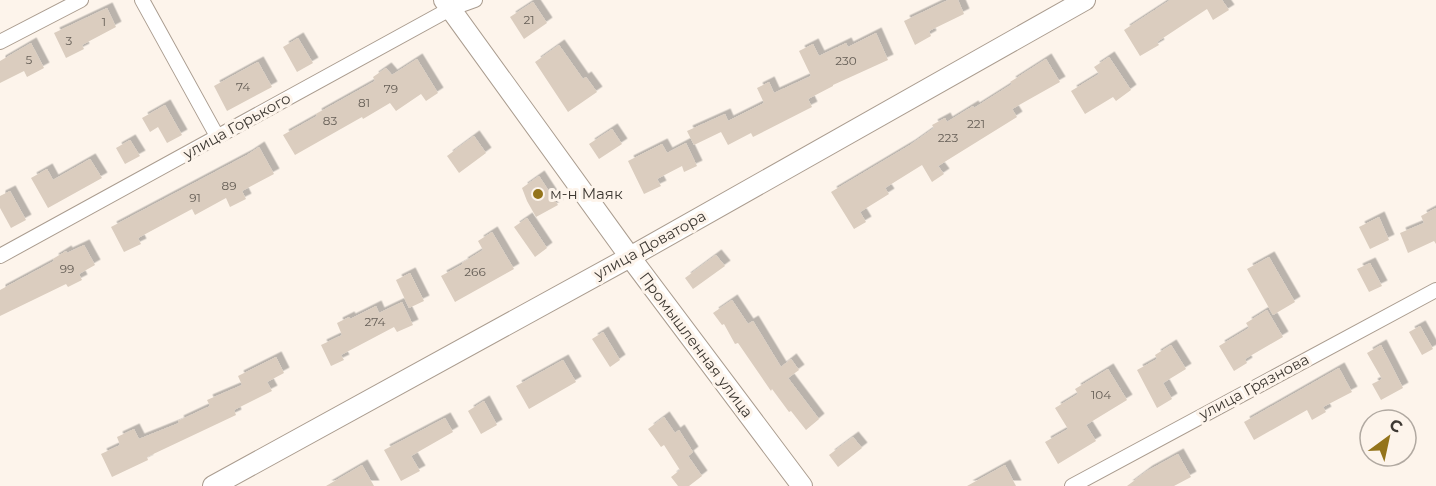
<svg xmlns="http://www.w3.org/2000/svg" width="1436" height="486" font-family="Montserrat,sans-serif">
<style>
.building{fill:#dbcdbf;filter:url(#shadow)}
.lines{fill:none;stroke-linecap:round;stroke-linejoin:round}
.street-casing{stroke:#aa9c8f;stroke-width:16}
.secondary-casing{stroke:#aa9c8f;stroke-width:22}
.street{stroke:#fff;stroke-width:14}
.secondary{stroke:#fff;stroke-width:20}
.poi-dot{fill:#94741b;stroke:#fdf4eb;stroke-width:2}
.labels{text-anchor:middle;stroke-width:6;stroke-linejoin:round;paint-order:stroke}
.number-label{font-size:12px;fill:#655e56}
.street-label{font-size:15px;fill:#3e3933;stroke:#fdf4eb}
.poi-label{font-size:15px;fill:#3e3933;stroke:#fdf4eb;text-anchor:start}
</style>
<defs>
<filter id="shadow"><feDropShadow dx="5.5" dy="-5.5" stdDeviation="0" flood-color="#0004"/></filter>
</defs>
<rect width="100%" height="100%" fill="#fdf4eb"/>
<g class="building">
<path d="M948,0H958L964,14L929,31L931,36L915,45L904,21Z"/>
<path d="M1170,0H1222L1229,10L1213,20L1207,9L1157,42L1159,45L1140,56L1124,30Z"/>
<path d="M533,2L547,23L524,39L510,17Z"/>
<path d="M107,8L116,27L82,45L84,49L66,58L54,33Z"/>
<path d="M876,33L888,60L833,85V86L808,99L812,107L753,137L751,133L728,145L721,132L694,145L687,131L725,114L728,121L764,103L757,88L769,82L774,93L811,76L799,51L813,44L819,56L846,43L848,47Z"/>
<path d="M298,38L313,63L297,72L283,47Z"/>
<path d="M31,43L44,68L27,77L24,71L0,83V61Z"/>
<path d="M559,45L583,79L586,77L597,92L568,112L535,62Z"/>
<path d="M1109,57L1131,90L1116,101L1113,97L1085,114L1071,91L1099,74L1094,67Z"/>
<path d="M417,59L438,93L426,101L421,94L396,111L390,103L363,119L362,117L295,155L283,135L317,116L316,114L375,81L373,77L386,68L392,75Z"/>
<path d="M1046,59L1060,82L1012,109L1017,117L938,166L944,174L932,182L922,165L885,188L889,194L860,212L866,222L854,229L831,192L910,145L934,128L932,125L945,118L947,122L973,106L974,108L1012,84L1010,82Z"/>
<path d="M258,62L272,87L227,111L214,86Z"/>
<path d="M165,105L182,135L167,143L158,127L150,132L142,118Z"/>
<path d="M612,129L622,144L599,159L589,144Z"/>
<path d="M474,136L486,153L459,173L447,156Z"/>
<path d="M130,140L140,156L125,164L116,148Z"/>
<path d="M686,143L697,166L684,172L682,166L657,179L661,186L644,194L628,161L662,144L667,153Z"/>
<path d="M259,147L274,174L242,191L246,199L230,207L226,198L195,215L192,209L138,238L141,244L124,252L111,227L247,155Z"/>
<path d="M90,159L102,178L48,208L31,178L47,169L53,180Z"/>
<path d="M539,176L558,205L536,217L527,201L522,188Z"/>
<path d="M10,191L26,220L11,228L0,208V196Z"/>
<path d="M1436,208V244L1434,241L1408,253L1400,233L1424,223L1421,216Z"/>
<path d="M1379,217L1389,240L1370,249L1359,227Z"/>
<path d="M527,218L547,248L535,257L514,227Z"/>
<path d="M492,232L514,269L455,302L441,276L463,264L462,263L483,250L478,241Z"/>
<path d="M84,245L95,265L79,274L82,280L68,287L66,284L0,316V290L54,261L53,259L66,251L67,253Z"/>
<path d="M716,255L725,266L693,289L685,278Z"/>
<path d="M1269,257L1295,302L1273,315L1247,269Z"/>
<path d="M1370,263L1382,286L1369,292L1357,269Z"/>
<path d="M410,273L424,301L409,308L396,280Z"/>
<path d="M732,300L748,324L753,321L781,367L791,359L799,370L788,378L819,419L806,430L791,411L789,412L772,389L771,391L738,343L735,344L724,324L722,325L713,313Z"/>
<path d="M402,302L413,325L397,332L394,327L341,355L344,360L331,366L321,345L342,335L337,323L349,317L350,319L376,306L379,313Z"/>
<path d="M1267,310L1283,337L1245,359L1247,363L1234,371L1219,346L1249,328L1246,323Z"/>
<path d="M1420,326L1433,349L1422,355L1409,332Z"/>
<path d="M603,332L620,360L610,367L592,339Z"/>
<path d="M1171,345L1186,369L1163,383L1172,399L1157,408L1137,370L1157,359L1155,355Z"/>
<path d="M1381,345L1403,388L1381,400L1372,384L1382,379L1367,353Z"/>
<path d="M276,357L284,373L267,382L272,391L234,410L236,415L147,457L148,460L112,477L101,454L120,445L117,437L134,429L139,439L179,423L178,421L210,406L207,400L242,385L238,376Z"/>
<path d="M563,360L576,382L529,409L516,386Z"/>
<path d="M1339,368L1352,392L1323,407L1326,412L1312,420L1307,410L1254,440L1244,422Z"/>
<path d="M1108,369L1127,400L1086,425L1096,441L1058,464L1045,442L1068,429L1055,408L1078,394L1075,389Z"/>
<path d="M484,401L497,425L481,434L468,411Z"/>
<path d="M664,417L675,433L679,430L693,452L688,456L702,476L689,486H678L671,477L680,470L664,445L661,447L648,429Z"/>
<path d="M445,418L453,432L411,456L420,471L401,481L384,450Z"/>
<path d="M853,437L862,448L838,467L829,455Z"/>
<path d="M1178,454L1191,477L1174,486H1127L1147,471Z"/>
<path d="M362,465L374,486H326Z"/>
<path d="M1005,465L1016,486H967Z"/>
</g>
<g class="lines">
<defs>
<g id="street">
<path d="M142,0L217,136"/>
<path d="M0,42L81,0"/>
<path d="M0,256L450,9L475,0"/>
<path d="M1072,486L1436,290"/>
</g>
<g id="secondary">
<path d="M444,0L630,257L802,486"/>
<path d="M213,486L630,257L1085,0"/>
</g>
</defs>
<use href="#street" class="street-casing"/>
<use href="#secondary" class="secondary-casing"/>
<use href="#street" class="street"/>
<use href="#secondary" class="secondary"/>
</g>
<circle class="poi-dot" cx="538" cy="194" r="6"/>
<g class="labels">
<g class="number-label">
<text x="529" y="24">21</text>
<text x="104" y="26">1</text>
<text x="69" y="45">3</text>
<text x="29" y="64">5</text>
<text x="846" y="65">230</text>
<text x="243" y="91">74</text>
<text x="391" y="93">79</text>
<text x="364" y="107">81</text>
<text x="330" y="125">83</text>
<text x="976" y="128">221</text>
<text x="948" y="142">223</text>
<text x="229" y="190">89</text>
<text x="195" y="202">91</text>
<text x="67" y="273">99</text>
<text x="475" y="276">266</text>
<text x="375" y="326">274</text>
<text x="1101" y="399">104</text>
</g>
<g class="street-label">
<text transform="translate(237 126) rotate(-29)" y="5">улица Горького</text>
<text transform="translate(650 245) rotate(-29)" y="5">улица Доватора</text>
<text transform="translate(696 345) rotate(53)" y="5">Промышленная улица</text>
<text transform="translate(1254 387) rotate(-28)" y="5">улица Грязнова</text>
</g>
<g class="poi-label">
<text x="550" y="199">м-н Маяк</text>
</g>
</g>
<g transform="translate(1388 438) rotate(33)"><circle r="28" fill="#fdf4eb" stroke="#b1a9a1" stroke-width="1.5"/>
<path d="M0-4.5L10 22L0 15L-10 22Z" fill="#94741b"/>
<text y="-9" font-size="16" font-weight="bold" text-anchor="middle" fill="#3e3933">С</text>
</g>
</svg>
